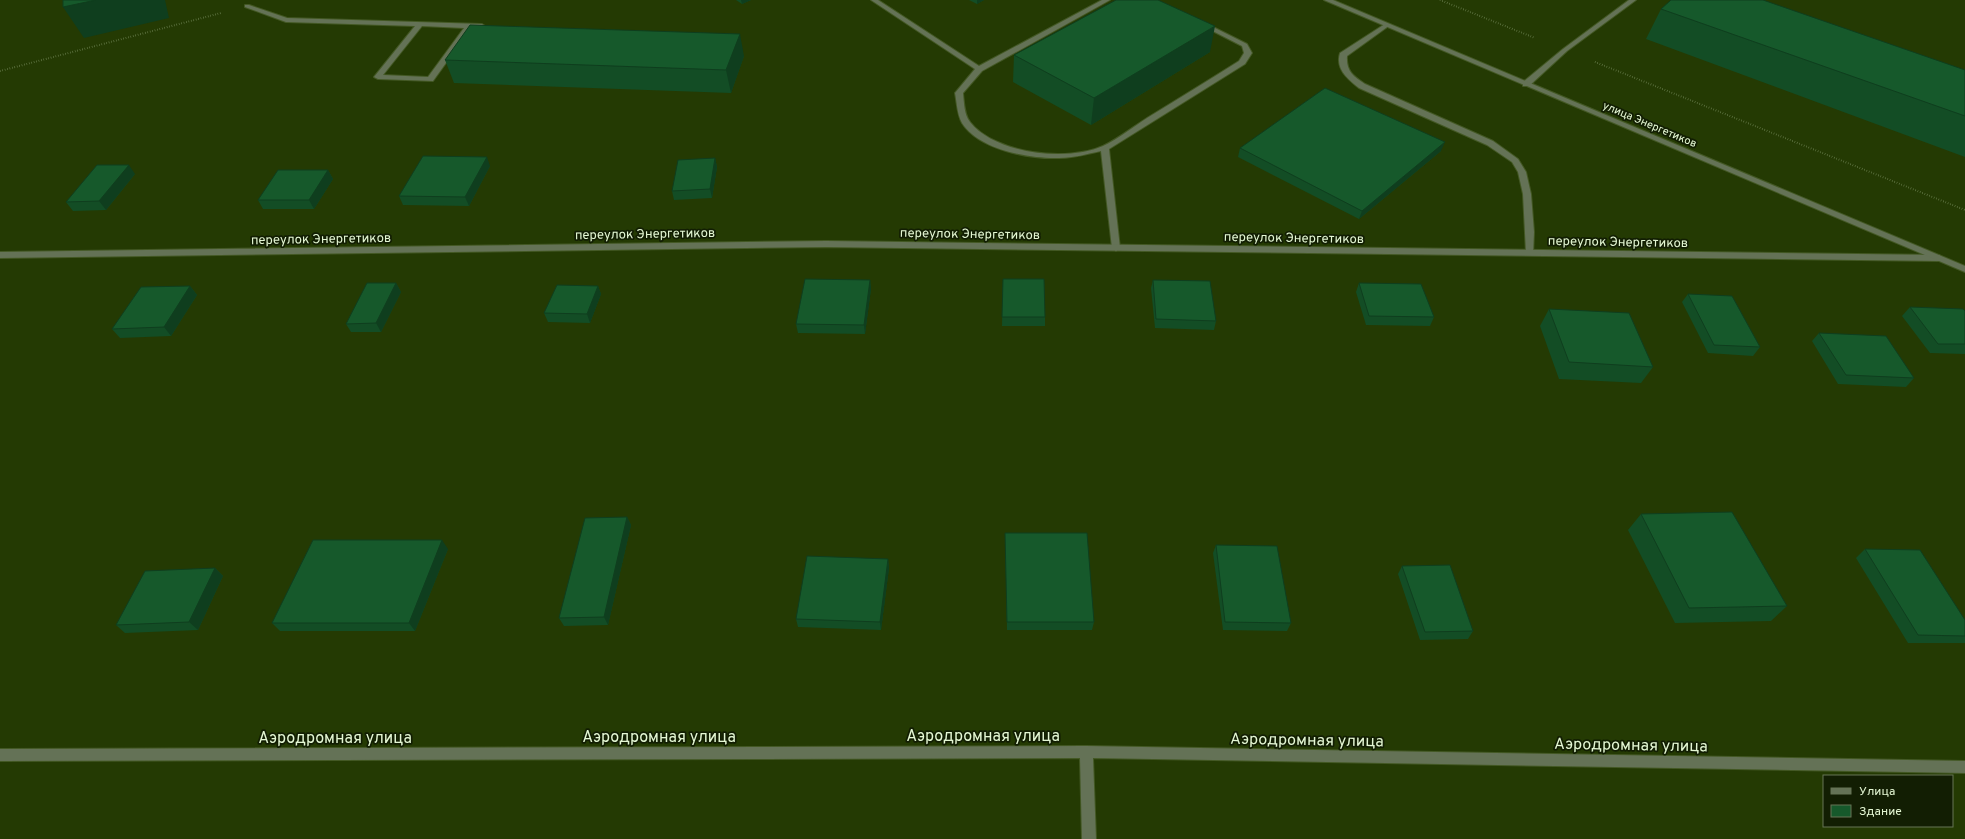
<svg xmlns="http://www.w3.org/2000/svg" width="1965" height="839" font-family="Overpass,sans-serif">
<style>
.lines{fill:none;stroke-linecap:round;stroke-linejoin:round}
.service-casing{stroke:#435824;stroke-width:2}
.minor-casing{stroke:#435824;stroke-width:2}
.tertiary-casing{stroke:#435824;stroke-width:2}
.path{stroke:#788d5e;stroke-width:2;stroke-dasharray:0.5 2;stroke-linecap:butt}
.service{fill:#647256;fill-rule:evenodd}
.minor{fill:#647256;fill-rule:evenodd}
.tertiary{fill:#647256;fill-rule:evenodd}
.wall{fill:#134d25}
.shaded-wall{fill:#0f3e1e}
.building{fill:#16592b;stroke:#0f3e1e}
.labels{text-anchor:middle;stroke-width:3.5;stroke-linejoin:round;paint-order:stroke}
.far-street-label{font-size:11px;fill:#e4f7d3;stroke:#121e03}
.street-label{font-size:13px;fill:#e4f7d3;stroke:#121e03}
.near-street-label{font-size:16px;fill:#e4f7d3;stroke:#121e03}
</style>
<rect width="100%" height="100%" fill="#243a03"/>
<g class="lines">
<defs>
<g id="service">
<path d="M871,0H878L979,66L1102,0H1110L982,71L963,93C964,102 964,115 970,122C995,154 1068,162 1103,146C1118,139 1133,127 1147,118C1178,99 1209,80 1239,61L1244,53L1242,46L1201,25V23H1205L1247,44L1252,53L1245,64L1109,149L1120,248L1116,251L1112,248L1101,151C1087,154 1074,158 1059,158C1030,159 979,150 962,123C957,114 957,103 955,93L975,69Z"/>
<path d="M1629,0H1636L1567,51L1529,86H1523V82L1563,49Z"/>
<path d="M245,5H249L287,18L482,24L485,26L482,28H471L433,81L378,79L374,77L415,26L286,22L245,7ZM422,26L464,28L428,77L383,75Z"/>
<path d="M1385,24L1390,25L1347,56C1346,71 1353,76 1365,84L1493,141L1518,159L1526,172L1531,194L1534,232L1533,255H1527L1526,253L1523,194L1518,172L1512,162L1487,145L1359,88C1348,79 1335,69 1340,53Z"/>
</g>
<g id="minor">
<path d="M826,241L1939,255L1943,258L1939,261L826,247L0,258V252Z"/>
<path d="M1086,746L1965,761V773L1093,758L1096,839H1082L1080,758L0,761V749Z"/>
</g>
<path id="tertiary" d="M1324,0H1333L1965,266V272Z"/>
</defs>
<use href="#service" class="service-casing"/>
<use href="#minor" class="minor-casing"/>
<use href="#tertiary" class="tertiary-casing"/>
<g class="path">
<path d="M1440,0L1535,38"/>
<path d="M1595,62L1965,210"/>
<path d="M0,71L221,13"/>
</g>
<use href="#service" class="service"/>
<use href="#minor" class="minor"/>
<use href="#tertiary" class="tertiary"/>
</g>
<g class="wall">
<path d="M736,0H751L742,4Z"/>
<path d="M969,0H984L977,4Z"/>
<path d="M1661,9L1965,70V157L1646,39Z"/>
<path d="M1210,52L1091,125L1013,82L1014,55Z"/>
<path d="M744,56L731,93L454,83L445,60Z"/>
<path d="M1240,148L1441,151L1359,219L1238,157Z"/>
<path d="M715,158L717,167L712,198L674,200L672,191Z"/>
<path d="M490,166L469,206L403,205L399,196Z"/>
<path d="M328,170L333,179L314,209H263L258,200Z"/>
<path d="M135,174L106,210L73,211L66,202Z"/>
<path d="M1003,279L1045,317V326H1002Z"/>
<path d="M870,280L871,289L865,334L798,333L796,324Z"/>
<path d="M1153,280L1216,321L1214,330L1155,328L1151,288Z"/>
<path d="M396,283L401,292L381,332H351L346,324Z"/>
<path d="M1359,283L1434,317L1430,326L1366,325L1356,292Z"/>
<path d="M190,286L197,295L171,336L120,338L112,329Z"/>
<path d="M598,286L601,294L590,323L548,322L544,313Z"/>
<path d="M1688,294L1760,347L1753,356L1708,353L1682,302Z"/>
<path d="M1910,307L1965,311V354L1930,353L1902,316Z"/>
<path d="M1549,309L1653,367L1641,383L1559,379L1540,326Z"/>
<path d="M1819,333L1914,378L1906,387L1838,384L1812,341Z"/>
<path d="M1641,514L1787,606L1771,621L1675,623L1628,530Z"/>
<path d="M627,517L631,525L608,625L564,626L559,618Z"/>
<path d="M1005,533L1094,622L1092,630H1007Z"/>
<path d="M1216,545L1291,623L1287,631L1223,630L1213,553Z"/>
<path d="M448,549L415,631H280L272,623Z"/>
<path d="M1865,549L1965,620V643H1908L1856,558Z"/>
<path d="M888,559L889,568L881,630L798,627L796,619Z"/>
<path d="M1402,566L1473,631L1468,639L1420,640L1398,574Z"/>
<path d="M215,568L223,576L198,630L125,633L116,625Z"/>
</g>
<g class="shaded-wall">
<path d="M96,0H165L169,18L84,38L63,7Z"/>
<path d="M741,0H751L742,4Z"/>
<path d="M977,0H984L977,4Z"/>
<path d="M1215,26L1210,52L1091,125L1094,98Z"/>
<path d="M740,34L744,56L731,93L726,70Z"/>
<path d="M1445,142L1441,151L1359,219L1362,211Z"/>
<path d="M487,157L490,166L469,206L465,197Z"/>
<path d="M715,158L717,167L712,198L710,189Z"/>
<path d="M129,165L135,174L106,210L99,201Z"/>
<path d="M328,170L333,179L314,209L309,200Z"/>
<path d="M870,280L871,289L865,334L864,325Z"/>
<path d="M396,283L401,292L381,332L376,323Z"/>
<path d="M190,286L197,295L171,336L164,327Z"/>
<path d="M598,286L601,294L590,323L587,314Z"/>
<path d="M627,517L631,525L608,625L604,617Z"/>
<path d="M442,540L448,549L415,631L409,623Z"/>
<path d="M888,559L889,568L881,630L880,622Z"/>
<path d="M215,568L223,576L198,630L189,622Z"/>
</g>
<g class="building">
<path d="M63,0H96L63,7Z"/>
<path d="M1116,0H1158L1215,26L1094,98L1014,55Z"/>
<path d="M1671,0H1763L1965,70V116L1661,9Z"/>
<path d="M470,25L740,34L726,70L445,60Z"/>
<path d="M1325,88L1445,142L1362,211L1240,148Z"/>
<path d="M423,156L487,157L465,197L399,196Z"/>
<path d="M715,158L710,189L672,191L678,160Z"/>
<path d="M97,165H129L99,201L66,202Z"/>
<path d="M278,170H328L309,200H258Z"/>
<path d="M805,279L870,280L864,325L796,324Z"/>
<path d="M1003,279H1044L1045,317H1002Z"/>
<path d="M1153,280L1210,281L1216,321L1156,319Z"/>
<path d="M367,283H396L376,323L346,324Z"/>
<path d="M1359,283L1421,284L1434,317L1369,316Z"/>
<path d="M557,285L598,286L587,314L544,313Z"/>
<path d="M190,286L164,327L112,329L141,287Z"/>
<path d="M1688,294L1732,296L1760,347L1714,345Z"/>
<path d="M1910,307L1963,309L1965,311V344H1938Z"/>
<path d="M1549,309L1629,313L1653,367L1569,362Z"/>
<path d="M1819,333L1886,336L1914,378L1846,375Z"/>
<path d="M1732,512L1787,606L1689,608L1641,514Z"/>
<path d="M627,517L604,617L559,618L585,518Z"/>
<path d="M1005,533H1087L1094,622H1007Z"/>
<path d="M313,540H442L409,623H272Z"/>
<path d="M1216,545L1277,546L1291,623L1225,622Z"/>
<path d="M1865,549L1920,550L1965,620V636L1918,635Z"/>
<path d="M807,556L888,559L880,622L796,619Z"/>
<path d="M1450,565L1473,631L1425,632L1402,566Z"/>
<path d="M215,568L189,622L116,625L145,571Z"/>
</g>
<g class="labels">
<g class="far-street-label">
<text transform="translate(1650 124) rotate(23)" y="4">улица Энергетиков</text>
</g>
<g class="street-label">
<text transform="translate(645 233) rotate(-1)" y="5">переулок Энергетиков</text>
<text transform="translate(970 233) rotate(1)" y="5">переулок Энергетиков</text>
<text transform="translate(1294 237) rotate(1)" y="5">переулок Энергетиков</text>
<text transform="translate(321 238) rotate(-1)" y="5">переулок Энергетиков</text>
<text transform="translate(1618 241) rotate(1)" y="5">переулок Энергетиков</text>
</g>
<g class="near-street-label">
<text x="983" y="741">Аэродромная улица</text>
<text x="659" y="742">Аэродромная улица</text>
<text x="335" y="743">Аэродромная улица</text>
<text transform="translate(1307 739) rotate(1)" y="6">Аэродромная улица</text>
<text transform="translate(1631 744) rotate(1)" y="6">Аэродромная улица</text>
</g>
</g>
<rect x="1823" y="775" width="130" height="52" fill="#121e03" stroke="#667556"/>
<rect x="1831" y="788" width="20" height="6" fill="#647256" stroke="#667556"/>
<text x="1859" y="795" font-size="12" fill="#e4f7d3">Улица</text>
<rect x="1831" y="805" width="20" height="12" fill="#16592b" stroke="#667556"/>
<text x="1859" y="815" font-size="12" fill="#e4f7d3">Здание</text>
</svg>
